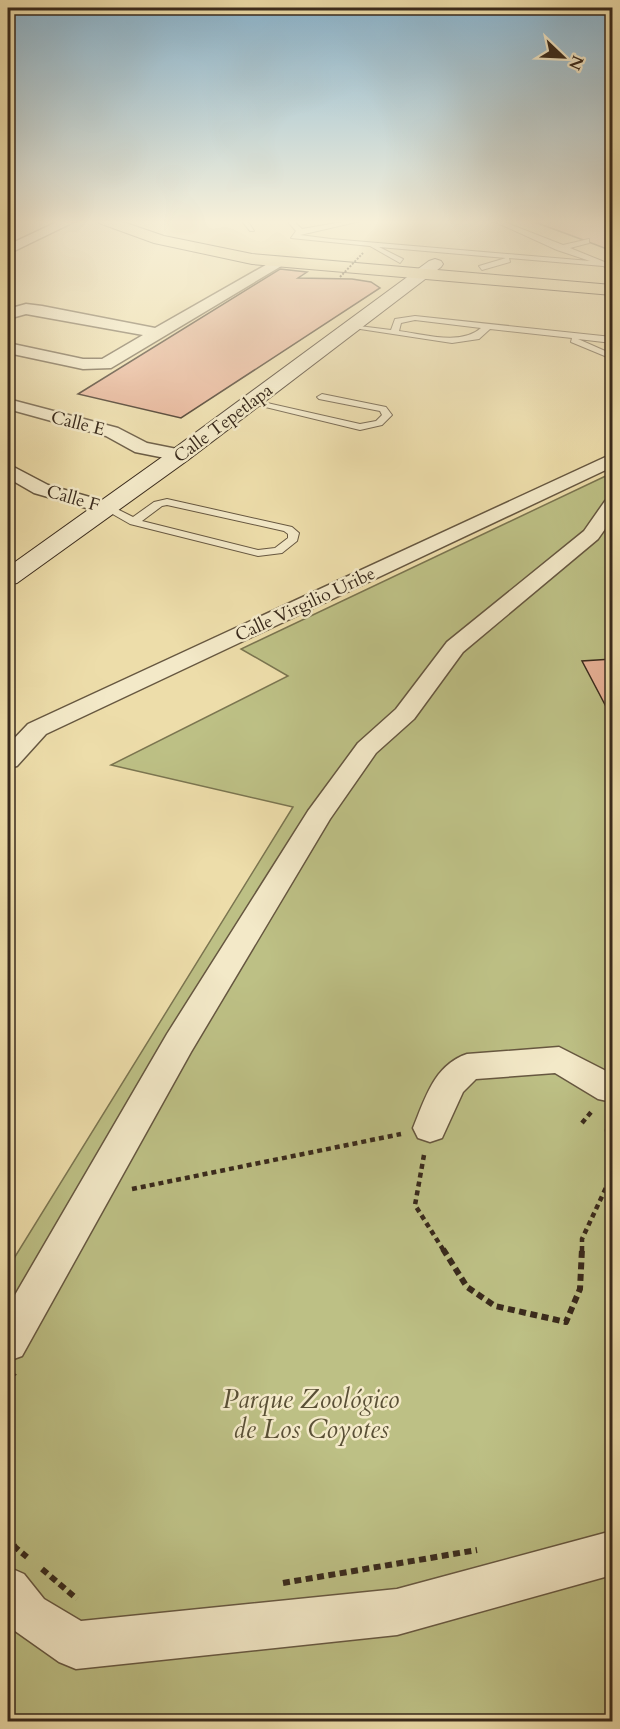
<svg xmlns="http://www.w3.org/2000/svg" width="620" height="1729" font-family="Cardo,serif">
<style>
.green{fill:#bdc085;stroke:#7b7550;stroke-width:1.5}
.building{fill:#e8b297;stroke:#392a1c;stroke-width:1.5}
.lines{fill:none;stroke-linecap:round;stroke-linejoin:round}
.lane-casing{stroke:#665740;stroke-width:2}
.street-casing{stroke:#665740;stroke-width:3}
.secondary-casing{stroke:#392a1c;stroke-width:2}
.primary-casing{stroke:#392a1c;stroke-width:2}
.path-far1{stroke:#392a1c;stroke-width:4.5;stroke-dasharray:5 4;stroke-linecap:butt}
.path{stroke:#392a1c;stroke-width:6;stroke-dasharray:7 4.5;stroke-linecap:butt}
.lane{fill:#f3e9c8;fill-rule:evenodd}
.street{fill:#f3e9c8;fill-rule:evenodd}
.secondary{fill:#f3e9c8;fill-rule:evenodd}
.primary{fill:#edddaa;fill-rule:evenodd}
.path-bridge{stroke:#392a1c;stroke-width:2;stroke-dasharray:2 1.5;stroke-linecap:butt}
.labels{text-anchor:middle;stroke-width:5;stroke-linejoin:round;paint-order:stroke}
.far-street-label{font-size:18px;fill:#392a1c;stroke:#f3e9c8}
.near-park-label{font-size:26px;font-style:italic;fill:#5a5036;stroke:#f3e9c8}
</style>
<rect width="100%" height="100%" fill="#edddaa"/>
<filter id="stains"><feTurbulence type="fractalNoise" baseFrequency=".00333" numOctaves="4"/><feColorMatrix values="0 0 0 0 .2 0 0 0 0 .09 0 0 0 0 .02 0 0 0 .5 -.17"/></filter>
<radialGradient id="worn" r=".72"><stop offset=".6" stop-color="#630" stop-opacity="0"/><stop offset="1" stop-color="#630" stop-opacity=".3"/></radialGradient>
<path class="green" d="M612,473V1721H8V1268L293,807L111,765L288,676L241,649Z"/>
<g class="building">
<path d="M529,220H612V251L586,241Z"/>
<path d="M280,269L307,272L298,278L352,279L371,282L380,288L181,418L78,394Z"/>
<path d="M612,659V718L582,661Z"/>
</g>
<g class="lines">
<defs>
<g id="lane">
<path d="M241,220H247L254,231H250Z"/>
<path d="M286,220H292L302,229L353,220H365L300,235L331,239L590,261L557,250L491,220H499L563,245L589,239V243L570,248L612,265V269L603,266L509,258L510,262L482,270L479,266L506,258L379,247L403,259L400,263L370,246L291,238L296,231Z"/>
<path d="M415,316L612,337V343L578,339L612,354V359L571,342L572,338L490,329L479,339L452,343L347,327L351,325L391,330L395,319ZM415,320L481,328C461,346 423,334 399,331L401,323Z"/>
<path d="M322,394L386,407L392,415L382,425L360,430L245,402L250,399L360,424L376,421L382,415L380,411L319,399L317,397Z"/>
<path d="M167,499L292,527L299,533L297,541L282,553L258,556L130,524L102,508L111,506L133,517L154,502ZM167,505L284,531L288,534V538L275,548L258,550L142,521L162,506Z"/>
</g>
<g id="street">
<path d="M61,220H78L8,254V245Z"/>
<path d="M278,258L283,259V265L111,368L83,369L8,353V343L83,359H102L143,335L26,314L8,319V309L26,304L42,306L155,328Z"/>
<path d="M8,399L118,428L147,443L187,451L189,455L180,461L135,452L106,436L8,409Z"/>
<path d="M612,454V467L46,734L17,766L8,768V745L28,724Z"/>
<path d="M8,464L48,485L114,504L117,508L114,512L107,514L34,493L8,478Z"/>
<path d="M612,499V519L598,539L463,652L414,719L376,753L330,819L191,1052L22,1356L8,1361V1307L167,1034L308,811L358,743L396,709L447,642L584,531L605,501Z"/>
<path d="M559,1047L612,1074V1102L598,1099L555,1073L476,1079L463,1092L442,1138L430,1142L418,1138L413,1128C425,1099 434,1065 467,1054Z"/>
<path d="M612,1531V1575L397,1635L76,1669L59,1662L8,1626V1567L24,1574L44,1599L81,1621L397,1589Z"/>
</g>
<path id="secondary" d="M435,259L441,261L443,264L441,267L188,460L17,583L8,585V567L172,450L429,261Z"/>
<path id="primary" d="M96,220H117L164,236L252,254L612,285V295L252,264L154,243L99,223Z"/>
</defs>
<use href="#lane" class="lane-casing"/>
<use href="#street" class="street-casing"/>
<use href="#secondary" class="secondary-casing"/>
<use href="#primary" class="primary-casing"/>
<g class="path-far1">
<path d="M582,1123L592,1111"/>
<path d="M424,1155L415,1205L444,1251"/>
<path d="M132,1189L401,1134"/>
<path d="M582,1251V1239L611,1177L607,1130L612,1126"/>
</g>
<g class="path">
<path d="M443,1249L467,1287L495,1306L566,1322L580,1289L582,1249"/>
<path d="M8,1385L14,1373"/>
<path d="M8,1535L15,1547L27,1557"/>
<path d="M42,1569L77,1599"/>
<path d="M283,1583L477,1550"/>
</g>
<use href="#lane" class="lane"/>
<use href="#street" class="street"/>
<use href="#secondary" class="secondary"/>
<use href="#primary" class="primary"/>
<path class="path-bridge" d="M340,277L363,253"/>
</g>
<linearGradient id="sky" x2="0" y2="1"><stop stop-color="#89b6d2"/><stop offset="0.48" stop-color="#f7f0d9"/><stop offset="1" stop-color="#f7f0d9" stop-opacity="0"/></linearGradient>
<rect width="620" height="462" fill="url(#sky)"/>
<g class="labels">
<g class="far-street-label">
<text transform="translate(78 423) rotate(14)" y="6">Calle E</text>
<text transform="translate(223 423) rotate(-37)" y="6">Calle Tepetlapa</text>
<text transform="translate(73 498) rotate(16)" y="6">Calle F</text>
<text transform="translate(305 604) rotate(-25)" y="6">Calle Virgilio Uribe</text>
</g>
<g class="near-park-label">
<text x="311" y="1408">Parque Zoológico<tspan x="311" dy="30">de Los Coyotes</tspan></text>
</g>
</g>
<rect width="620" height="1729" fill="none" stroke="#edddaa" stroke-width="30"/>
<rect x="9" y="9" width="602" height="1711" fill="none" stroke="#392a1c" stroke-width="3"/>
<rect x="15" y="15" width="590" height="1699" fill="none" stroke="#392a1c" stroke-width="1.5"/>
<g transform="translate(563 57) rotate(113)" stroke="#f3e9c8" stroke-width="4.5" paint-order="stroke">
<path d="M0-4.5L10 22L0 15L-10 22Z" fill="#392a1c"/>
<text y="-9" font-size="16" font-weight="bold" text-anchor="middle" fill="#392a1c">N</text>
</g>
<rect width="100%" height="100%" filter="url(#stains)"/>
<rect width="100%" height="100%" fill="url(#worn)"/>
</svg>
